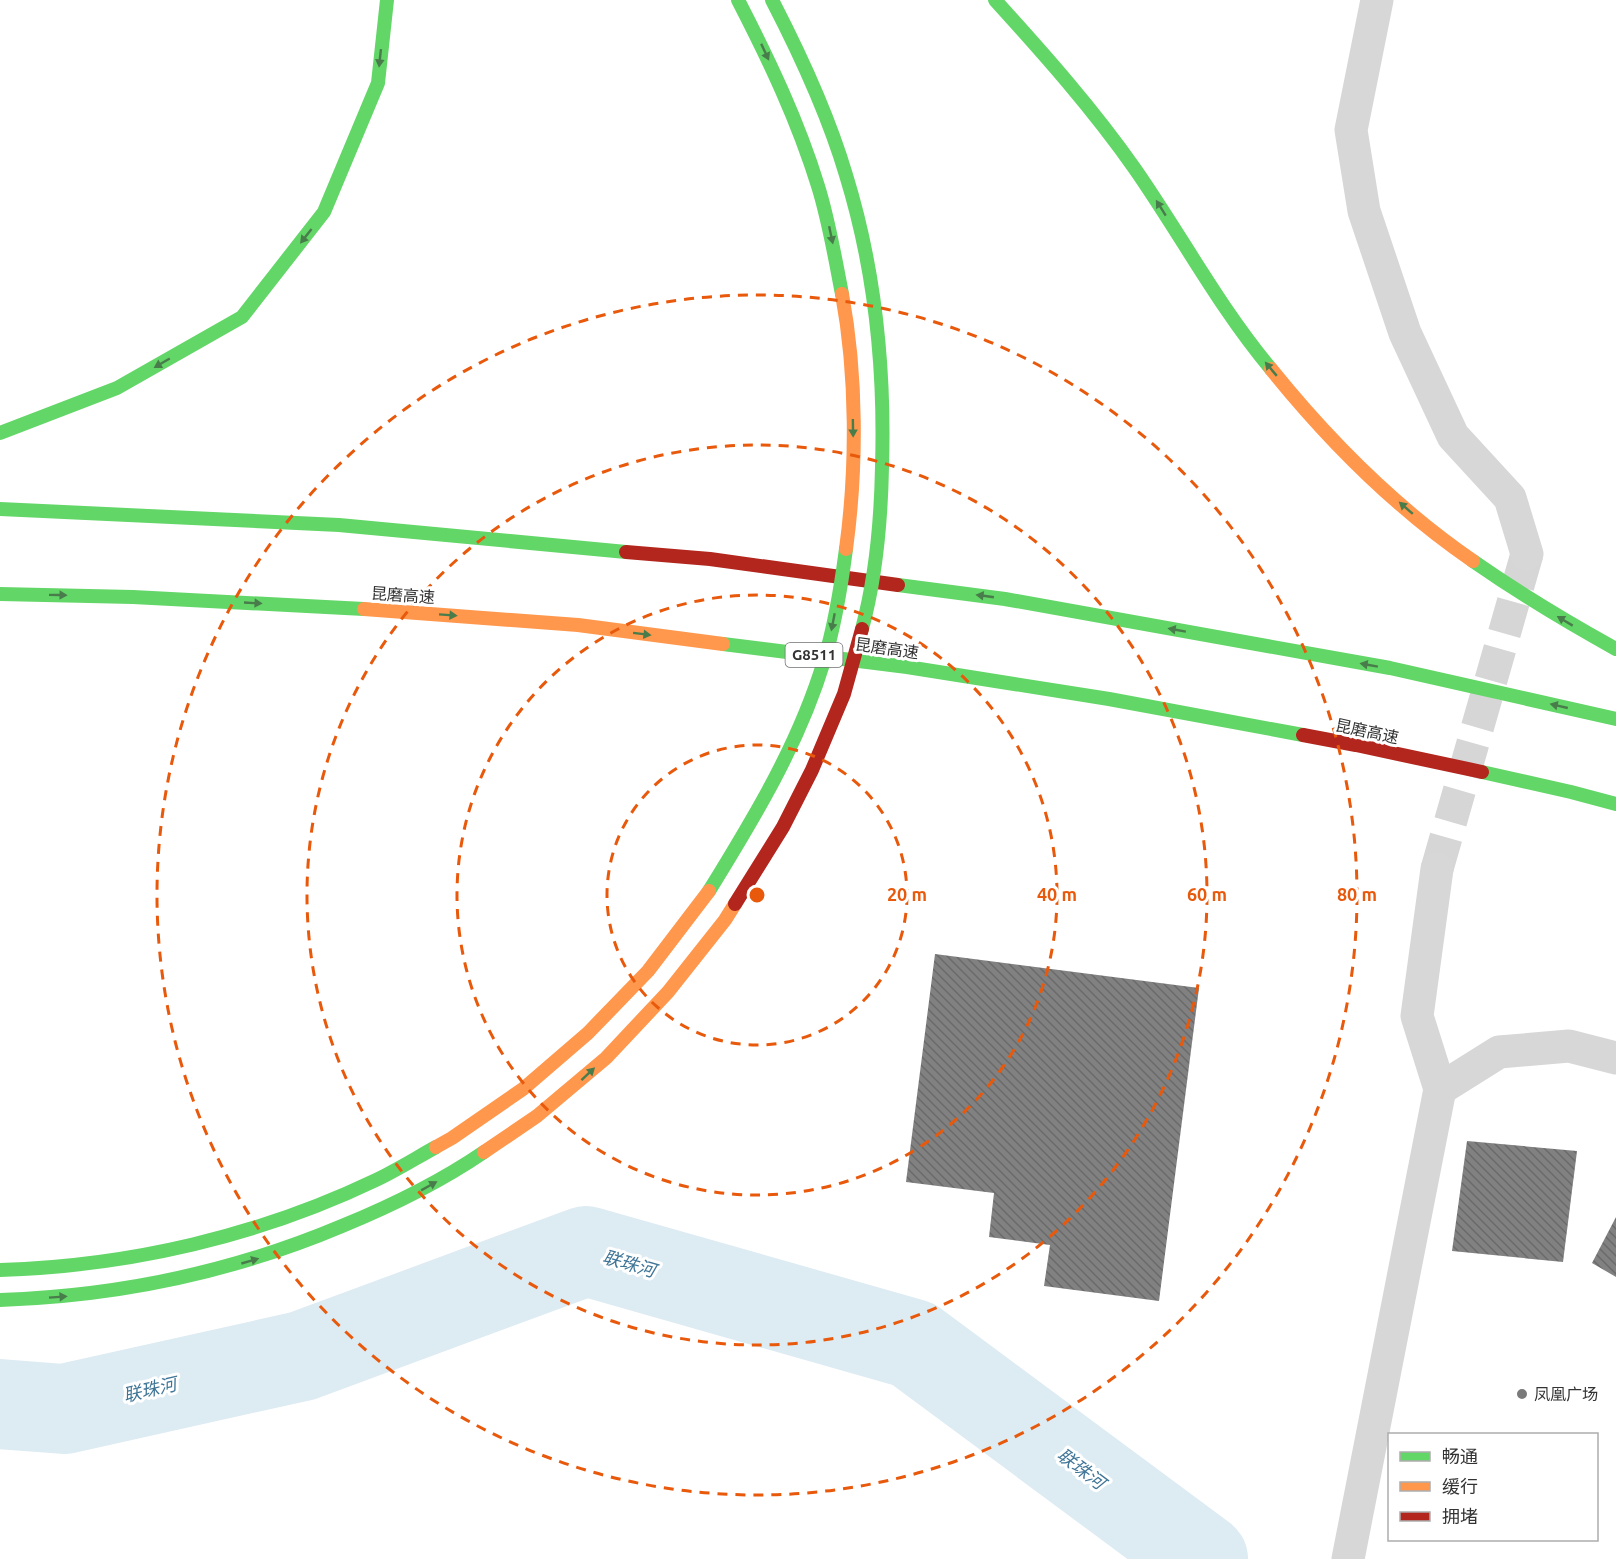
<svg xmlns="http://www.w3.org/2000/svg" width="1616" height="1559" font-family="Ubuntu,'Noto Sans SC',sans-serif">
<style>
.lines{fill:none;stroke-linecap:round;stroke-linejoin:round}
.river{stroke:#ddebf3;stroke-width:90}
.building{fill:url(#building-back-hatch)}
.street-tunnel{stroke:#d6d6d6;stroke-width:33;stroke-dasharray:33 16;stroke-linecap:butt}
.street{stroke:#d7d7d7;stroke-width:33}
.fast{stroke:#63d668;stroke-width:14}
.slow{stroke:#ff974d;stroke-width:14}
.jam{stroke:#b3261e;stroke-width:14}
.fast-bridge{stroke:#63d668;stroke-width:14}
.slow-bridge{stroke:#ff974d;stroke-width:14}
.jam-bridge{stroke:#b3261e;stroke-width:14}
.oneway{fill:#497c4b}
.ring{fill:none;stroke:#e8590c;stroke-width:3;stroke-dasharray:10 8}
.poi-dot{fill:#7a7a7a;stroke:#fff;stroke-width:2}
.labels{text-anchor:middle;stroke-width:6;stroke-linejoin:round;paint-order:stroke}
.shield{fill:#fff;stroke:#707070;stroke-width:1.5}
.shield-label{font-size:15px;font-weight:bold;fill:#333}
.street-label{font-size:16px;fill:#333;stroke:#fff}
.poi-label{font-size:16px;fill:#333;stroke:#fff;text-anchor:start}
.water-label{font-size:18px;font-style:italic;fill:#3f7597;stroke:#fff}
.centre{fill:#e8590c;stroke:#fff;stroke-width:3}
.ring-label{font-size:18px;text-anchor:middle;font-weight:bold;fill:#e8590c;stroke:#fff;stroke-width:6;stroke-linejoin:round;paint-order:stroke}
</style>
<defs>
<pattern id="building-back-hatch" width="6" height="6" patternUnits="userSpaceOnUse" patternTransform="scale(1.5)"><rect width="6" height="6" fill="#818181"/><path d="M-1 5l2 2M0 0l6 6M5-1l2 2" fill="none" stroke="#6a6a6a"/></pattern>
</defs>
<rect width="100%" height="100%" fill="#fff"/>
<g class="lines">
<path class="river" d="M0,1404L64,1409L302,1356L586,1251L913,1344L1203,1559"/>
</g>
<g class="building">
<path d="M935,954L1199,988L1159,1301L1044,1286L1050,1245L989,1237L994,1193L906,1182Z"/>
<path d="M1467,1141L1577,1151L1563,1262L1452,1251Z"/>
<path d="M1616,1217V1277L1592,1263Z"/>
</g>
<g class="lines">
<path class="street-tunnel" d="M1437,869L1527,554"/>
<g class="street">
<path d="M1377,0L1351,130L1364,211L1405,333L1453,436L1510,498L1527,554"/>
<path d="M1440,1089L1499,1052L1569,1046L1616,1058"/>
<path d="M1348,1559L1440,1089L1417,1016L1437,869"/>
</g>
<g class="fast">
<path d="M995,0C1044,54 1093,109 1135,169C1181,235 1219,307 1271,369"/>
<path d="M0,433L117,388L242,317L324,212L378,83L387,0"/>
<path d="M0,509L339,525L626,552"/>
<path d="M1473,561C1519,593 1567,622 1616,649"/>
<path d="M898,585L1005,599L1390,668L1616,719"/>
<path d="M0,594L133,597L364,609"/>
<path d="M723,644L907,667L1109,699L1303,735"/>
<path d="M1482,772L1571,792L1616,804"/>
</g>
<g class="slow">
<path d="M1271,369C1329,441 1396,508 1473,561"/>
<path d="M364,609L578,625L723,644"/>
</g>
<g class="jam">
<path d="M626,552L710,559L898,585"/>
<path d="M1303,735L1356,745L1482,772"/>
</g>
<g class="fast-bridge">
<path d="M738,0C769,60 798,121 818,186C829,221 835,258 842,294"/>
<path d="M772,0C801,56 828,114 846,175C875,269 885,369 882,467C881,521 876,577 862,629"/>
<path d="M709,891C754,818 799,744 824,661C835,625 841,587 846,549"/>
<path d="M0,1270C130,1266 259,1236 376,1180C397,1170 416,1158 436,1147"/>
<path d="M0,1300C118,1296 233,1272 342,1226C391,1206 440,1182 484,1152"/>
</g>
<g class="slow-bridge">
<path d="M842,294C857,375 857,468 846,549"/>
<path d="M436,1147L452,1138L523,1089L588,1033L648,971L709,891"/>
<path d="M484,1152L537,1116L606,1058L668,992L725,920L735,904"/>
</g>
<path class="jam-bridge" d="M735,904L783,827L812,770L844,694L862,629"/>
</g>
<defs><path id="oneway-solid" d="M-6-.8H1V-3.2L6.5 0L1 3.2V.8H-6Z" transform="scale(1.5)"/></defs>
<g class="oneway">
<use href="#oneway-solid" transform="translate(765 52) rotate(65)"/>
<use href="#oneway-solid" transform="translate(380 58) rotate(96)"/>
<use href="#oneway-solid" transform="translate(1161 208) rotate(-122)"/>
<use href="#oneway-solid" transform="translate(831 235) rotate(78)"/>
<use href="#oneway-solid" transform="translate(306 236) rotate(128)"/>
<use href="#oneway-solid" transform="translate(162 363) rotate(150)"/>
<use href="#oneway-solid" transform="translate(1271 369) rotate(-130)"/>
<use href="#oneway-solid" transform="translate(853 428) rotate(89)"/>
<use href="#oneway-solid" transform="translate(1406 508) rotate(-139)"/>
<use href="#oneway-solid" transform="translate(58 595) rotate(1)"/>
<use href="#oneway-solid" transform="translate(985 596) rotate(-172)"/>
<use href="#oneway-solid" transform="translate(253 603) rotate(3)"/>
<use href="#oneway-solid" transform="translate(448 615) rotate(4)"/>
<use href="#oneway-solid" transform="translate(1565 621) rotate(-149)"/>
<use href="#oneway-solid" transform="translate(833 622) rotate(101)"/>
<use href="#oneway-solid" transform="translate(1177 630) rotate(-170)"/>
<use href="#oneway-solid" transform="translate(642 634) rotate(7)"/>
<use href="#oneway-solid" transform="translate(1369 665) rotate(-170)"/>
<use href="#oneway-solid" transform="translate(1559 706) rotate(-167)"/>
<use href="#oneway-solid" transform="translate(588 1074) rotate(-43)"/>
<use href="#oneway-solid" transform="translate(429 1186) rotate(-29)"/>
<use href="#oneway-solid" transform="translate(250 1261) rotate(-16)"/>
<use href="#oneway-solid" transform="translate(58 1297) rotate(-4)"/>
</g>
<g class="ring">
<circle cx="757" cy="895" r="150"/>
<circle cx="757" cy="895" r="300"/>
<circle cx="757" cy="895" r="450"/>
<circle cx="757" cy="895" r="600"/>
</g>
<circle class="poi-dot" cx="1522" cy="1394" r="6"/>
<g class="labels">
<rect class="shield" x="785.5" y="643" width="57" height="24" rx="4.5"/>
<g class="shield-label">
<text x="814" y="660">G8511</text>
</g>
<g class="street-label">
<text transform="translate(403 595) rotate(4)" y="6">昆磨高速</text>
<text transform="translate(887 648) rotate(8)" y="6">昆磨高速</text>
<text transform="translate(1367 731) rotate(12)" y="6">昆磨高速</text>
</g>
<g class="poi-label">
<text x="1534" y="1400">凤凰广场</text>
</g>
<g class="water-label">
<text transform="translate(629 1264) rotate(16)" y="6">联珠河</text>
<text transform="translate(150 1390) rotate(-13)" y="6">联珠河</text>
<text transform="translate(1081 1469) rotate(37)" y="6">联珠河</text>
</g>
</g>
<circle cx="757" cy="895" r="9" class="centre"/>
<g class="ring-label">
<text x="907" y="901">20 m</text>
<text x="1057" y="901">40 m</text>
<text x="1207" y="901">60 m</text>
<text x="1357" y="901">80 m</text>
</g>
<rect x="1388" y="1433" width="210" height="108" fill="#ffffff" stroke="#adadad" stroke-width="1.5"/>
<rect x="1400" y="1452" width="30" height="9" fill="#63d668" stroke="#adadad" stroke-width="1.5"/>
<text x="1442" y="1463" font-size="18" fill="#333333">畅通</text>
<rect x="1400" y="1482" width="30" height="9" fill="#ff974d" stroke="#adadad" stroke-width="1.5"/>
<text x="1442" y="1493" font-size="18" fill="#333333">缓行</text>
<rect x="1400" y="1512" width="30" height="9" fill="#b3261e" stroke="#adadad" stroke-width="1.5"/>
<text x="1442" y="1523" font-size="18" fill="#333333">拥堵</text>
</svg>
